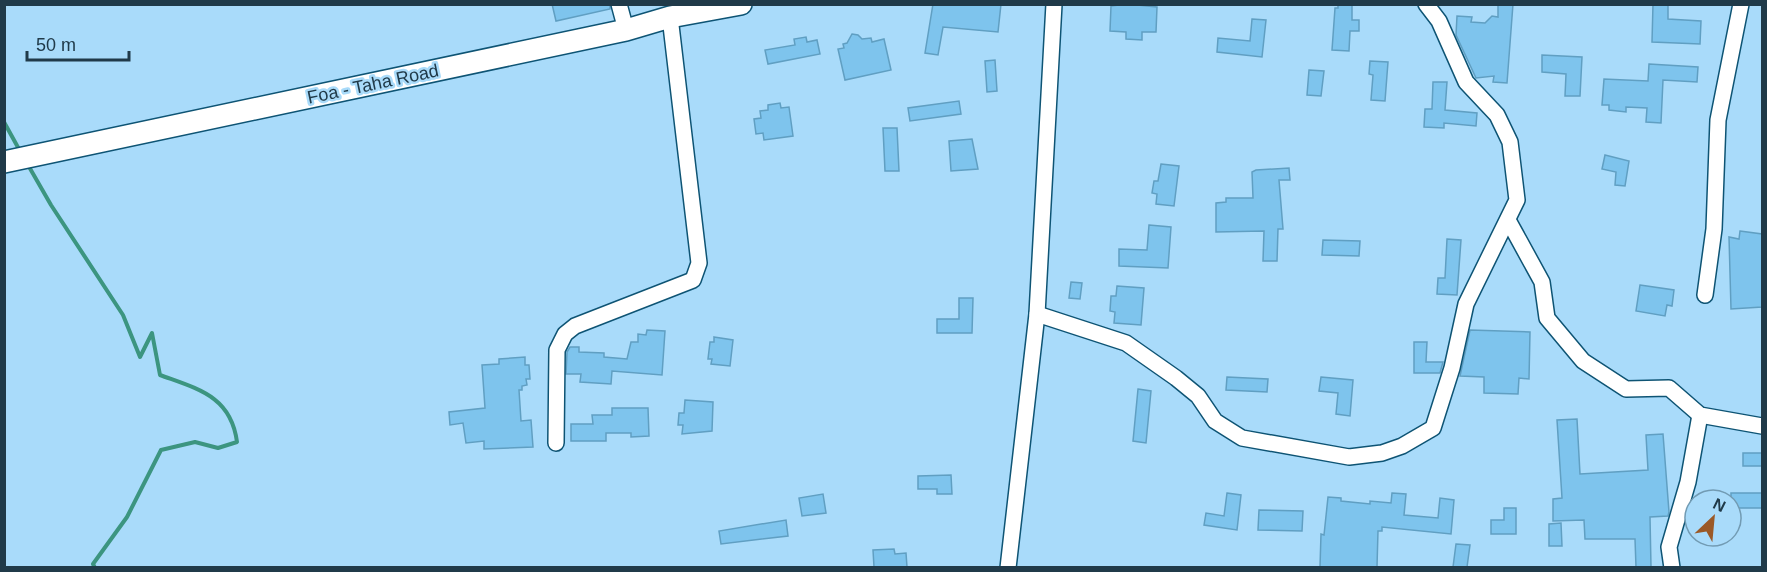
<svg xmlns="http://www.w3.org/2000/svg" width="1767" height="572" font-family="Helvetica,sans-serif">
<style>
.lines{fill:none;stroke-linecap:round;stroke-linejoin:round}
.stream{stroke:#3c9580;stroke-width:4}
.building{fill:#7ec4ed;stroke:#609fc2;stroke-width:1.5}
.street-casing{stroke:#0e5474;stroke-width:18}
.secondary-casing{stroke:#0e5474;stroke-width:24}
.street{stroke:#fff;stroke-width:15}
.secondary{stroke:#fff;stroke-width:21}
.labels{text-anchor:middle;stroke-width:5;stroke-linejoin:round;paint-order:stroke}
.street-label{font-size:18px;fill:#203a49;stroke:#a9dbfa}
</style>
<rect width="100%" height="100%" fill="#a9dbfa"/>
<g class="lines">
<g class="stream">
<path d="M4,122L20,151"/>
<path d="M28,165L51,205L123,315L140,357L152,333L160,375C198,389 231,396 237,442L218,448L195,442L161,450L127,517L93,564L95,568"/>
</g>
</g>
<g class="building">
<path d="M552,4H610V9L556,21Z"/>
<path d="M933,4H1001L998,32L943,27L938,55L925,53Z"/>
<path d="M1127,4L1157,7L1156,32H1142V40L1126,39V32L1110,31L1111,6Z"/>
<path d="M1338,4H1352V20H1359V31H1350L1349,51L1332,50L1335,8H1338Z"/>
<path d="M1498,4H1513L1507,83L1493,82L1494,76L1476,78L1456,35L1457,16L1472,17L1471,22L1485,23L1492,16L1498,17Z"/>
<path d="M1653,4H1668V19L1701,21L1700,44L1652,42Z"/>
<path d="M1252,19L1266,20L1262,57L1217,52L1218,38L1250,41Z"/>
<path d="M852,34L858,35L862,39L871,38L872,42L884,39L891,70L845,80L838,49L844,48L843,44L847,43Z"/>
<path d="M806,37L807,42L817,40L820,54L768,64L765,50L795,45L794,39Z"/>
<path d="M1542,55L1582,57L1580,96H1565L1566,74L1542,72Z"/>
<path d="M995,60L997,91L987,92L985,61Z"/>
<path d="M1370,61L1388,62L1385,101L1371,100L1373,75L1369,74Z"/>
<path d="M1649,64L1698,67L1697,82L1663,80L1661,123L1646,122L1647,108L1626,107V112L1609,110V105H1602L1604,79L1648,81Z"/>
<path d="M1309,70L1324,71L1321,96L1307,95Z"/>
<path d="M1433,82H1447L1445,110L1477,113L1476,126L1444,123V128L1424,127L1425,109H1432Z"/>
<path d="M959,101L961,114L910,121L908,108Z"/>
<path d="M780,103L781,108L789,107L793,136L764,140L763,133L756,134L754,119L761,118L760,111L768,110V105Z"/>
<path d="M883,128H897L899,171H885Z"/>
<path d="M972,139L978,169L951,171L949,141Z"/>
<path d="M1605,155L1629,161L1625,186L1615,185L1616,172L1602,169Z"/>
<path d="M1161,164L1179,166L1174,206L1156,204L1157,194L1152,193L1154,181H1158Z"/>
<path d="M1289,168L1290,180H1279L1283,229H1278L1277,261H1263L1264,231L1216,232V203L1226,202V198H1253L1252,172L1256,170Z"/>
<path d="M1149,225L1171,227L1168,268L1119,266V249L1147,250Z"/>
<path d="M1740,231L1762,234V307L1731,309L1729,237L1739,239Z"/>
<path d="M1447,239L1461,240L1457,295L1437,294L1438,278H1445Z"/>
<path d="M1323,240L1360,241L1359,256L1322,255Z"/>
<path d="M1071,282L1082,283L1080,299L1069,298Z"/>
<path d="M1640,285L1674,290L1672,306L1667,305L1665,316L1636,311Z"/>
<path d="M1117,286L1144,288L1141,325L1114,323L1115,312L1110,311L1111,296H1116Z"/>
<path d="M959,298H973L972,333H937V319H959Z"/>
<path d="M647,330L665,331L662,375L612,371L611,384L580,382L581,374H566L567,352L570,347H579V352L604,353V357L627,359L631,342H638V334L646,335Z"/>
<path d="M1470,330L1530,332L1529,379L1519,378L1518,394L1484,393V377L1460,376Z"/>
<path d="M714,337L733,340L730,366L711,364L712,359H708L710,342H714Z"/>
<path d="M1414,342H1427L1426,362H1443L1440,373H1414Z"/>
<path d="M525,357V365H529L530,379H526L527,385L522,386V390H519L521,421L531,420L533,447L484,449V441L466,443L463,423L450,425L449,412L485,408L482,365L499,364V359Z"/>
<path d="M1227,377L1268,379L1267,392L1226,390Z"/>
<path d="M1321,377L1353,380L1350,416L1336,414L1338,393L1319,391Z"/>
<path d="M1138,389L1151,391L1146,443L1133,441Z"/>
<path d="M685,400L713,402L712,431L682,434L683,425H678L679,413H684Z"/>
<path d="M612,408H648L649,436L631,437V433H606V441H571V424H593L592,415H612Z"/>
<path d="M1577,419L1580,474L1648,470L1646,435L1663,434L1669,512L1668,516L1650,517L1651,567H1636L1635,539H1585L1584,520L1553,521V499L1562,498L1557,420Z"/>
<rect x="1743" y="453" width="19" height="13"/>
<path d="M951,475L952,494H937V489H918V476Z"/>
<path d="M1227,493L1241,495L1237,530L1204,525L1206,513L1224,516Z"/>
<path d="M1392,493L1406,494L1404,515L1438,518L1440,498L1454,500L1451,534L1382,527V531H1378L1377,567H1320L1321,534L1324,535L1328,497L1341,498V501L1370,504V501L1391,503Z"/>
<rect x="1731" y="493" width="31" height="15"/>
<path d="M823,494L826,513L802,516L799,498Z"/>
<path d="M1504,508H1516V534H1491V520H1504Z"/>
<path d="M1259,510L1303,511L1302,531L1258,530Z"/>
<path d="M786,520L788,536L721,544L719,531Z"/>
<path d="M1561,523L1562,546H1549V524Z"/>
<path d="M1456,544L1470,545L1467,567H1453Z"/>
<path d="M894,549L895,554L906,553L907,567H874L873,550Z"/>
</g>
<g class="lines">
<defs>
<g id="street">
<path d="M619,4L626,30"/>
<path d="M1508,220L1542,282L1547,318L1583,361L1626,389L1669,388L1700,415L1762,426"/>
<path d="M1705,295L1714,229L1718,120L1741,4"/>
<path d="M1037,314L1126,343L1176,378L1198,396L1215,421L1242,438L1349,457L1382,453L1402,446L1433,428L1452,368L1466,304L1517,200L1510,142L1497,115L1466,82L1439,21L1426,4"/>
<path d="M556,443L557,350L565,334L575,326L693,280L699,263L670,17"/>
<path d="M1008,568L1037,314L1054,4"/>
<path d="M1672,568L1669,547L1688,482L1700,415"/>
</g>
<path id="secondary" d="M4,162L626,30L670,17L741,4"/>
</defs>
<use href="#street" class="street-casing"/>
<use href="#secondary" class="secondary-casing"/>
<use href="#street" class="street"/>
<use href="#secondary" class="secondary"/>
</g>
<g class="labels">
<g class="street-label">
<text transform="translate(373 84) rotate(-12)" y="6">Foa - Taha Road</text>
</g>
</g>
<rect width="1767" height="572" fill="none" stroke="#203a49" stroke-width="12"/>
<g transform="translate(1713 518) rotate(26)"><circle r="28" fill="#a9dbfa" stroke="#729bb3" stroke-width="1.5"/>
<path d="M0-4.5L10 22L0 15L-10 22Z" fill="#9b5927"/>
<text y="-9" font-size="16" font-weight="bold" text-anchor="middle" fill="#203a49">N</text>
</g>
<path d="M27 51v9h102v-9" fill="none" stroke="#203a49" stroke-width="3"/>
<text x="36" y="51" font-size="18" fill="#203a49" stroke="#a9dbfa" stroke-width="4.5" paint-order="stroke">50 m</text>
</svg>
